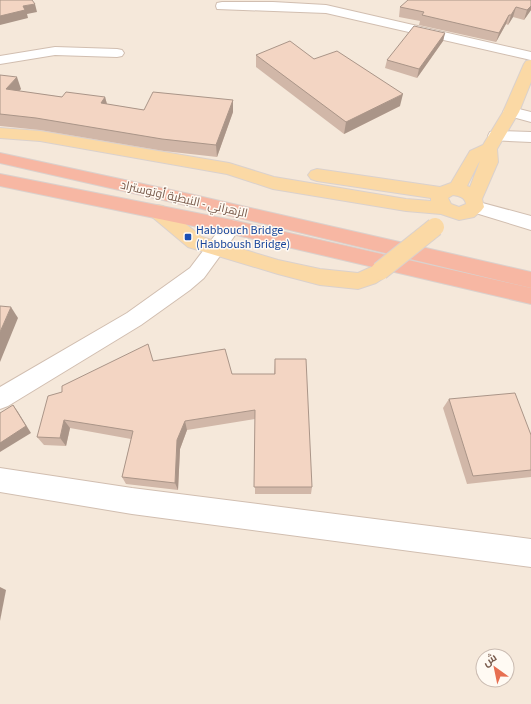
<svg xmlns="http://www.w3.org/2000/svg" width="531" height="704" font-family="'Source Sans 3',Cairo,sans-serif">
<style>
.residential{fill:#f5e8da;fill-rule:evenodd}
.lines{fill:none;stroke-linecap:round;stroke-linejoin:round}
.minor-casing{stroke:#d1beb0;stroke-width:2}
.major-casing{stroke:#dad1cd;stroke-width:2}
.highway-casing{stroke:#dad1cd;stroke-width:2}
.minor{fill:#fff;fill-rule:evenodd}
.major{fill:#fbd9a5;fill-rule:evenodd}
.highway{fill:#f7b7a3;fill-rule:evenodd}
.major-bridge-casing{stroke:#dad1cd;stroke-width:20;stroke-linecap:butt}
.major-bridge{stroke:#fbd9a5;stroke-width:18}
.wall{fill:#d1b7a8}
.shaded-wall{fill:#aa9588}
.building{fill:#f3d5c3;stroke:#aa9588}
.transit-dot{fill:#1a4fb4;stroke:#fffaf3;stroke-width:1.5}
.labels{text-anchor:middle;stroke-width:3;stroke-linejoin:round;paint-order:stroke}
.street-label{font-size:12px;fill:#7a5c4d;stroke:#fffaf3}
.transit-label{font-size:12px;fill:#164399;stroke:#fffaf3;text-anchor:start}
</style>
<rect width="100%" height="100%" fill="#fdf6ec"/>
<path class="residential" d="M0,0H531V704H0ZM483,656H507V680H483Z"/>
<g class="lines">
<defs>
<g id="minor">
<path d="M222,2H273L326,5L531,52V60L326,13L217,9L216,6L217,3Z"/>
<path d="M55,47L117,49L122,50L124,53L122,56L117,57L55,55L0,64V56Z"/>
<path d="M511,107L531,112V122L505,115L503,112L505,109Z"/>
<path d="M496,131L531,132V142L490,140L488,136L490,132Z"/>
<path d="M475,201L531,216V230L469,211L466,207L469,203Z"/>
<path d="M232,220L239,222L241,227L204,278L190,290L141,325L8,406L0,409V387L127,313L190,268L225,222Z"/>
<path d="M0,468L132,488L531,539V567L132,514L0,492Z"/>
</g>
<g id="major">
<path d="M531,60V82L519,112L497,149L498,162L482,199L484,207L481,211L474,217L459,220L441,214L406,211L273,189L227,174L40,141L0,138V128L40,131L229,163L274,177L406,199L431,201V198L317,181L311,179L308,175L311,171L317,169L440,187L451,183L470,151L483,145L503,112L524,64L526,61ZM480,161L470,187L467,186L478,164ZM453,195C459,196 465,197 466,204L459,207L451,204L448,198Z"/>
<path d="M157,205L163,206L202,237L278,260L320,269L358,273L380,263L387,266L390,271L387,276L376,283L358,289L320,285L278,274L188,247L151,216L148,211L151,206Z"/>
</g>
<g id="highway">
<path d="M0,153L194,195L531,272V288L194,207L0,163Z"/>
<path d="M0,174L232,220L531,288V304L232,234L0,186Z"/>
</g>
</defs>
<use href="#minor" class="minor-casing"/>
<use href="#major" class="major-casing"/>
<use href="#highway" class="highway-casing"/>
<use href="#minor" class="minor"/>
<use href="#major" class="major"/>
<use href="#highway" class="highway"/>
<defs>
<path id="major-bridge" d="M380,271L435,227"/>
</defs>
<use href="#major-bridge" class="major-bridge-casing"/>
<use href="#major-bridge" class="major-bridge"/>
</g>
<g class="wall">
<path d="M531,0V10L524,20L513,17L508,25L506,24L496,42L419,25L420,21L399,17L400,7Z"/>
<path d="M445,33L443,41L417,78L385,68L387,60Z"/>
<path d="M256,55L314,59L400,106L344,134L256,67Z"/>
<path d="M0,75L21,89L19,91L62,97H105L107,104L144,110L233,100V112L217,157L164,151L40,130L0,126Z"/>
<path d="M275,359L312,487L311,494H255V419L187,430L180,449L178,490L126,484L122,477L131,439L70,428L66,446L44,445L37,437L62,392L232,374H274Z"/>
<path d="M449,399L531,435V477L467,484L443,408Z"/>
</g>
<g class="shaded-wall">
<path d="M35,4L37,12L27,14L28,18L0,25V16L23,6Z"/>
<path d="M531,6V10L524,20L527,10Z"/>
<path d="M516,7L513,17L508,25L511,15Z"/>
<path d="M509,15L506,24L496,42L499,33Z"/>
<path d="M445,33L443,41L417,78L419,69Z"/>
<path d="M17,77L21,89L10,100L6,89Z"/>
<path d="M403,94L400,106L344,134L346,122Z"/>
<path d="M105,97L108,108L101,103Z"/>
<path d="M233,100V112L217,157L216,145Z"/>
<path d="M11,307L18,318L0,362V332Z"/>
<path d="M13,405L18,412L31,433L0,452V443Z"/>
<path d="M64,420L70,428L66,446L60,438Z"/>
<path d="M185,421L187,430L180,449L178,490L175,483L177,440Z"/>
<path d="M0,587L6,590L0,621Z"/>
</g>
<g class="building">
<path d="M0,0H32L35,4L23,6L25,10L0,16Z"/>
<path d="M408,0H531V6L527,10L516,7L511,15H509L499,33L422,15L424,12L400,7Z"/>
<path d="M414,26L445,33L419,69L387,60Z"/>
<path d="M290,41L314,59L337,51L403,94L346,122L256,55Z"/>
<path d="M0,75L17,77L6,89L62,97L66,92L105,97L101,103L144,110L153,92L233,100L216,145L162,139L36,118L0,114Z"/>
<path d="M0,306L11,307L0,332Z"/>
<path d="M148,344L153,361L225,349L232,374H275V359H306L312,487H254L255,410L185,421L177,440L175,483L122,477L133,431L64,420L60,438L37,437L48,396L62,392V386Z"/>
<path d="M515,393L531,435V470L473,476L449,399Z"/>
<path d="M13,405L26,426L0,443V413Z"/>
</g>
<rect class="transit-dot" x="184" y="233" width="8" height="8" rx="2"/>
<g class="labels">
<g class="street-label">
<text transform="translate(184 199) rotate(13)" y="4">الزهراني - النبطية أوتوستراد</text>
</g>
<g class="transit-label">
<text x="196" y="234">Habbouch Bridge<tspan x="196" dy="14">(Habboush Bridge)</tspan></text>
</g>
</g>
<g transform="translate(495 668) rotate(327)"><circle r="19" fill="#fffaf3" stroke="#cabbb1"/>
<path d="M0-3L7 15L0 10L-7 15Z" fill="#e76f51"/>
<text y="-6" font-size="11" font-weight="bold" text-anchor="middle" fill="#7a5c4d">ش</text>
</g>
</svg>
